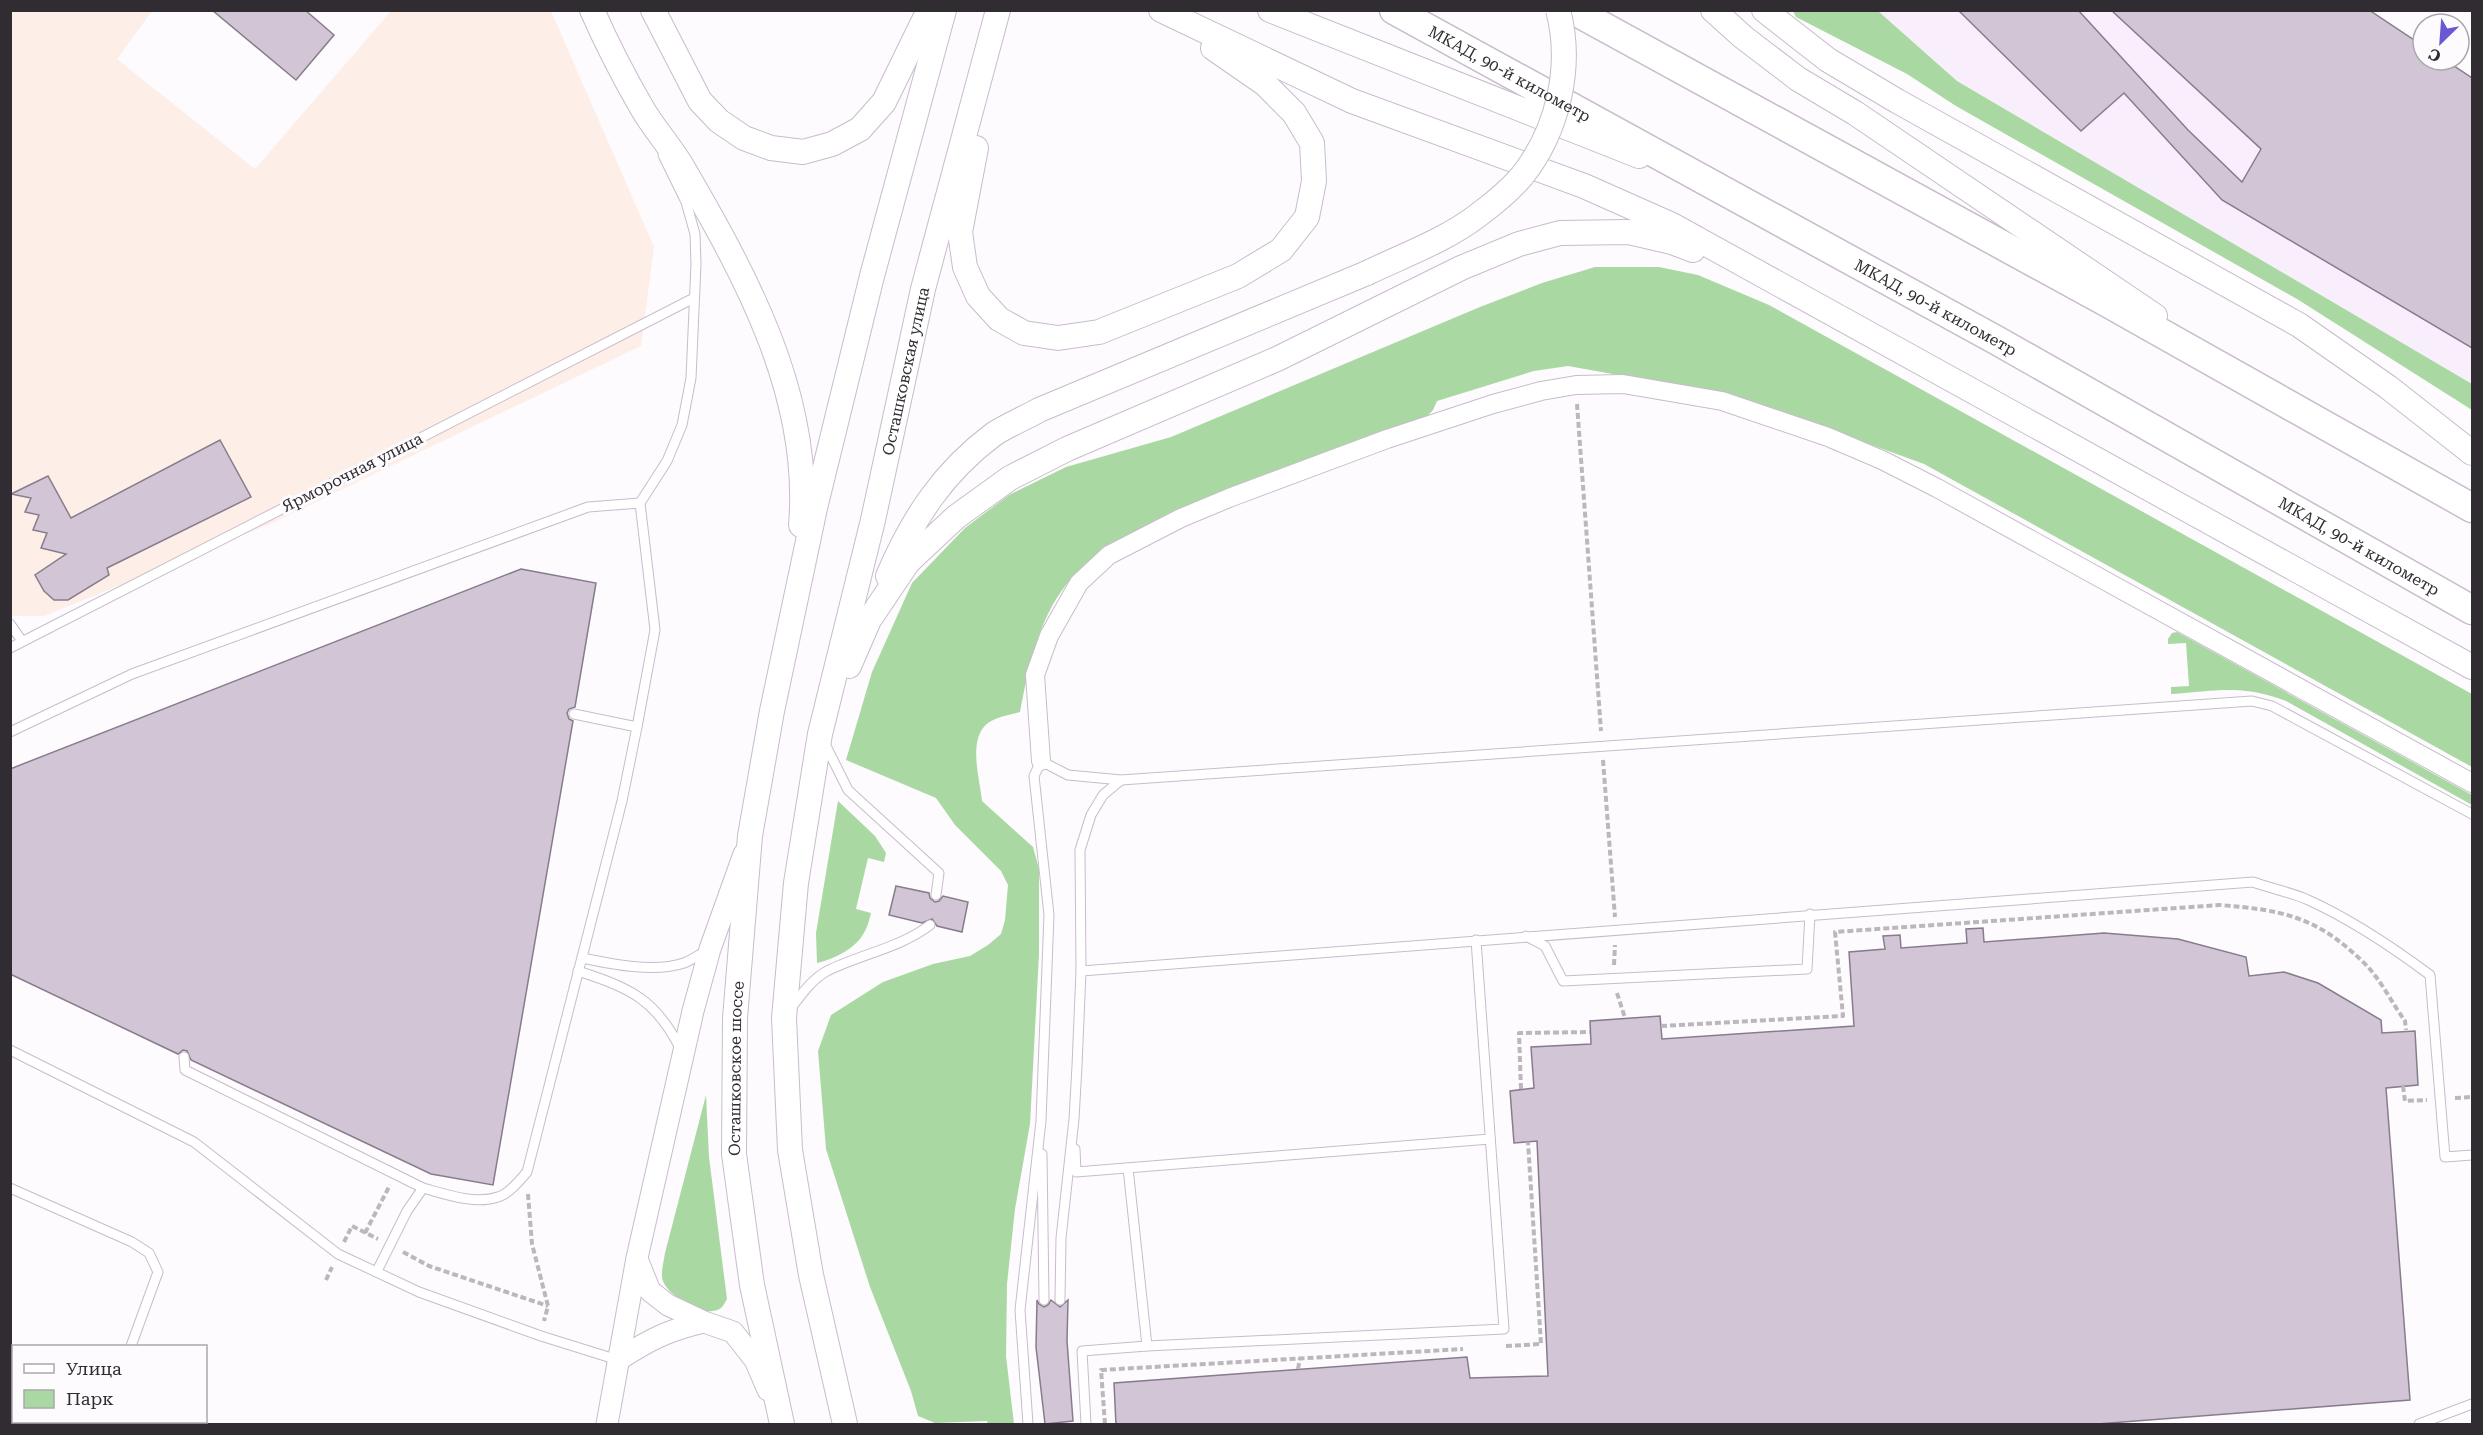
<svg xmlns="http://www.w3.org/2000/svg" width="2483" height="1435" font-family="'Roboto Serif',serif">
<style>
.commercial{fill:#fdeee8}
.built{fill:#f9effc}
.green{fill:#aad8a2}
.building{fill:#d2c6d6;stroke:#877c8b;stroke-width:1.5}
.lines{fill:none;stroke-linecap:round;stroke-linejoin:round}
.service-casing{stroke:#c8bccc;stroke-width:11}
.minor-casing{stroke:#c8bccc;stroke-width:20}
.tertiary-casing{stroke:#c8bccc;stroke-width:23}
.secondary-casing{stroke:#c8bccc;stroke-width:26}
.trunk-casing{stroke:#c8bccc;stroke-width:31}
.path{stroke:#bbb8bc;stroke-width:4;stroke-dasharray:6 3;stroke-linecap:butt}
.service{stroke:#fff;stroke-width:9}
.minor{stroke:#fff;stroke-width:18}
.tertiary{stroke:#fff;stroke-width:21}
.secondary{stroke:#fff;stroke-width:24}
.trunk{stroke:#fff;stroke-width:28}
.secondary-bridge-casing{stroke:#c8bccc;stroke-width:26;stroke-linecap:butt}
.secondary-bridge{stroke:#fff;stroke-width:24}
.labels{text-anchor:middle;stroke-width:6;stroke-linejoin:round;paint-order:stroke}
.street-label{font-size:16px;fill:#312c32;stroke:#fdfbfe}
</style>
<rect width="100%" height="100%" fill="#fdfbfe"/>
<path class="commercial" d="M11,11H152L117,59L255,169L391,11H551L654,247L641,346L270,524L44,616H11Z"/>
<path class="built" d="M1878,11H2369L2423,46V60H2445L2472,78V384L1957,81Z"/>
<g class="green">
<path d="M1793,11H1878L1957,81L2472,384V410L2297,299L1956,106L1907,74L1796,17Z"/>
<path d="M1595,267H1659L1698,275L1769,305L2472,694V767L1924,464L1825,428L1702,390L1568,366L1534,371L1437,401L1433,410L1422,422C1341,448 1260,473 1183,508C1141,527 1096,549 1066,585C1038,620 1028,670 1020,712C1010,715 997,717 988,723C967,739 980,779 982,801L1033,847L1039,869V954L1030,1124L1015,1209L1007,1284L1006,1356L1014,1424H988L987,1421L935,1423L918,1416L911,1391L870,1287L826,1149L818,1051L831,1015L883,982L933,964L970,956L988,945L1001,934L1005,920L1008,885L1001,871L955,825L936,798L846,760L872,672L912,583L965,528L1009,495L1066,467L1171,437L1480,307L1542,283Z"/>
<path d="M2177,632L2472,795V805L2286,701C2241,684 2217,691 2171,694V687L2189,686L2186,643L2168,644V639L2172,633Z"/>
<path d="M838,801L875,836L886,853L884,862L868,858L856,909L871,913C869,921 867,929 862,936C854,949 832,960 817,963L816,933Z"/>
<path d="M706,1095L709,1157L727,1299C725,1302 724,1305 722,1307C707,1321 669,1297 663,1281C660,1274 664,1261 665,1253Z"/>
</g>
<g class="building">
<path d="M212,10H305L334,35L296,80Z"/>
<path d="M1958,10H2078L2188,130L2242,182L2261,149L2111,10H2369L2423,46V60H2445L2472,78V348L2222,200L2124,93L2081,131Z"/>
<path d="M220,440L251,497L107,568L109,575L68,600H54L44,591L35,575L66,554L41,548L47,533L33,530L39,515L25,512L31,498L11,494L48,476L71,518Z"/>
<path d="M521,569L596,583L575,707L569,709L567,713L569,719L573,721L493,1185L431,1174L191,1060L187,1051L183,1050L178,1054L10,974V769Z"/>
<path d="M896,886L929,893L930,898L935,902L939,901L943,896L968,902L962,932L937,926L932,919L922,923L889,915Z"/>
<path d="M1983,928L1984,942L2104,933L2178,939L2246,957L2249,976L2284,972L2318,983L2381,1020L2382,1033L2415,1031L2418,1085L2386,1088L2410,1400L2084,1425H1116L1114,1383L1467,1357L1470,1378L1548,1376L1537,1141L1514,1143L1510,1091L1534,1088L1531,1047L1591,1044L1590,1021L1660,1016L1662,1039L1854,1026L1849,952L1885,949L1883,936L1900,935L1901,948L1967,943L1966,929Z"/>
<path d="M1037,1300L1039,1304L1044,1307L1048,1305L1051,1300L1060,1307L1068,1300L1067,1341L1073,1421L1045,1424L1036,1347Z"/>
</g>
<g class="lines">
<defs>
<g id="service">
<path d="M10,624L22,641"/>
<path d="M10,648L694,298"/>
<path d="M637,727L655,630L640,503L667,461L682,425L691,378L696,264L695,234L686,202L663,155"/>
<path d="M10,732L132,674L588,507L640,503"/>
<path d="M824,742L848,790L939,873L936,895"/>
<path d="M1526,936L1545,946L1563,981L1807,969L1810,914"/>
<path d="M582,958C611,964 655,973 684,963C692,960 700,954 708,950"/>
<path d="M578,971C630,988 656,999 681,1050"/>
<path d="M1081,971L2253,882C2270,888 2289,892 2306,899C2351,919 2391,946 2430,975L2445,1157L2472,1155"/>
<path d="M791,1008C801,995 812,979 827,971C861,954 900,948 930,925"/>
<path d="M10,1050L194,1142L338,1254L419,1292L541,1336L618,1360"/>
<path d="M184,1057L185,1070L423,1188"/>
<path d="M1075,1149L1076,1172L1490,1139"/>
<path d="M1042,1154L1044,1300"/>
<path d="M1128,1168L1147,1346L1504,1329L1476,940"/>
<path d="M10,1188L132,1242L149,1253L158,1272L131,1346"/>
<path d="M377,1271L407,1211L423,1188C445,1194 475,1205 498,1197C510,1193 519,1181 527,1172L622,801L637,727L574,714"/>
<path d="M1060,1300L1061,1238L1074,1119L1077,1066L1081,971L1080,850L1091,815L1103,795L1121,780"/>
<path d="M10,1366L14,1367"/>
<path d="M171,1422L179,1424"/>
<path d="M1028,1424L1020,1310L1041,1121L1049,915L1034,776L1041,761L1068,775L1121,780L2252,701L2272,706L2472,814"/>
<path d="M1086,1424L1082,1351L1147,1346"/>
<path d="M2419,1424L2472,1404"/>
</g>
<path id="minor" d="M1041,761L1035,675L1049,636L1079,583L1109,555L1181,518L1229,498L1387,439L1493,404L1541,391L1576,385L1623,384L1722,401L1828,437L1882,460L1937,488L2472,783"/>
<g id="tertiary">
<path d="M637,1259L650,1291L668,1305L704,1322L733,1332L755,1360L768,1390"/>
<path d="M618,1360C649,1340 668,1330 704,1322"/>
<path d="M607,1424L637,1258L693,1011L710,949L744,854"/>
</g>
<g id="secondary">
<path d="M592,10C607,44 624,77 642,108C654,129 671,147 683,168C746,276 812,396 801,525"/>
<path d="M653,10L700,101L719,121L744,138L771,148L803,152L832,144L860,129L884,102L929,10"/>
<path d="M1161,10L1352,101L1584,186L1672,225L2472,667"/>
<path d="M1270,10L1639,156"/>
<path d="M1713,10L1743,37L1798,79L1855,113L2155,316"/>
<path d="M1764,10L1828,60L1897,101L2299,325L2388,387L2472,453"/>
<path d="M976,148L960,232L965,267L978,296L999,319L1024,333L1058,338L1099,332L1238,276L1281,250L1307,217L1314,181L1312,143L1294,113L1265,84L1213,48"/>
<path d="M888,576C913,518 943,472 994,434C1008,425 1025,418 1039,410L1367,273"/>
<path d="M849,666L869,620L908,562L956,517L1010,478L1067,449L1277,359L1461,268L1519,244L1560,233L1629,232L1672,242L1693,250"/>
<path id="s1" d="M782,1424L752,1285L734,1154L735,1018L750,836L772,711L815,508L872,276L944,10"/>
<path id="s2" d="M845,1424L811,1275L790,1150L784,1018L796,883L820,734L873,520L923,289L998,10"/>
</g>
<g id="trunk">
<path id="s3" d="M1394,10L1996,340L2472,610"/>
<path d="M1573,10L2108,303L2472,508"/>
</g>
</defs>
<use href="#service" class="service-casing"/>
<use href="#minor" class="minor-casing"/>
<use href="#tertiary" class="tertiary-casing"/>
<use href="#secondary" class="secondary-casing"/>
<use href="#trunk" class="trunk-casing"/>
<g class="path">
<path d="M1577,404L1601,731"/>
<path d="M1603,760L1615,917"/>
<path d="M1614,965L1615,945"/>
<path d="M1617,993L1625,1018"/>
<path d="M1661,1026L1843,1016L1835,932L2220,905C2281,910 2316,916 2362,961C2378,975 2392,1003 2405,1021L2406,1030"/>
<path d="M2403,1086L2405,1101L2427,1100"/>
<path d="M1521,1089L1519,1033L1590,1032"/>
<path d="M2455,1098L2472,1097"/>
<path d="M528,1194L532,1244L548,1306L544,1321"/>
<path d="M365,1233L390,1185"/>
<path d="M344,1242L352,1226L378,1239"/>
<path d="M403,1252L429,1266L548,1306"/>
<path d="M326,1280L332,1267"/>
<path d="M1506,1346L1541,1344L1528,1142"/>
<path d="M1298,1369L1300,1358"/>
<path d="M1105,1424L1101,1370L1463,1349"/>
</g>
<use href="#service" class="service"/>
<use href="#minor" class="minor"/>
<use href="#tertiary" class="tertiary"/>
<use href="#secondary" class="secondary"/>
<use href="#trunk" class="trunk"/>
<defs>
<path id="secondary-bridge" d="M1367,273C1402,256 1446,240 1477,216C1492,205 1510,190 1522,176C1558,131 1573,66 1558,10"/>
</defs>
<use href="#secondary-bridge" class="secondary-bridge-casing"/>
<use href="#secondary-bridge" class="secondary-bridge"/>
</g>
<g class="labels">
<g class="street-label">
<text dy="6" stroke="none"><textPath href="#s3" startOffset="132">МКАД, 90-й километр</textPath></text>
<text dy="6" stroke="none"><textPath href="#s3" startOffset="618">МКАД, 90-й километр</textPath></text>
<text dy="6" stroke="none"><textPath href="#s2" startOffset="1071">Осташковская улица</textPath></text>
<text transform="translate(352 472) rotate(-27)" y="6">Ярморочная улица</text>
<text dy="6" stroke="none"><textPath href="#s3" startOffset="1104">МКАД, 90-й километр</textPath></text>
<text dy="6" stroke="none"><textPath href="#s1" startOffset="360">Осташковское шоссе</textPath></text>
</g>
</g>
<rect width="2483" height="1435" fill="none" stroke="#312c32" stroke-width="24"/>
<rect x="12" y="1345" width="195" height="78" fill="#fdfbfe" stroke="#aba8ac" stroke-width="1.5"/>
<rect x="24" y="1364" width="30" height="9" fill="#ffffff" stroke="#aba8ac" stroke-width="1.5"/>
<text x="66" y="1375" font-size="18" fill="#312c32">Улица</text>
<rect x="24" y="1390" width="30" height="18" fill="#aad8a2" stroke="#aba8ac" stroke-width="1.5"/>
<text x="66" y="1405" font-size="18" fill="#312c32">Парк</text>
<g transform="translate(2441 42) rotate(205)"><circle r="28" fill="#fdfbfe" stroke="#aba8ac" stroke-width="1.5"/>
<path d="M0-4.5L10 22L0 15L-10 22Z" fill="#6859d2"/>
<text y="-9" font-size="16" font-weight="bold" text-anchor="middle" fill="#312c32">С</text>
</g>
</svg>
